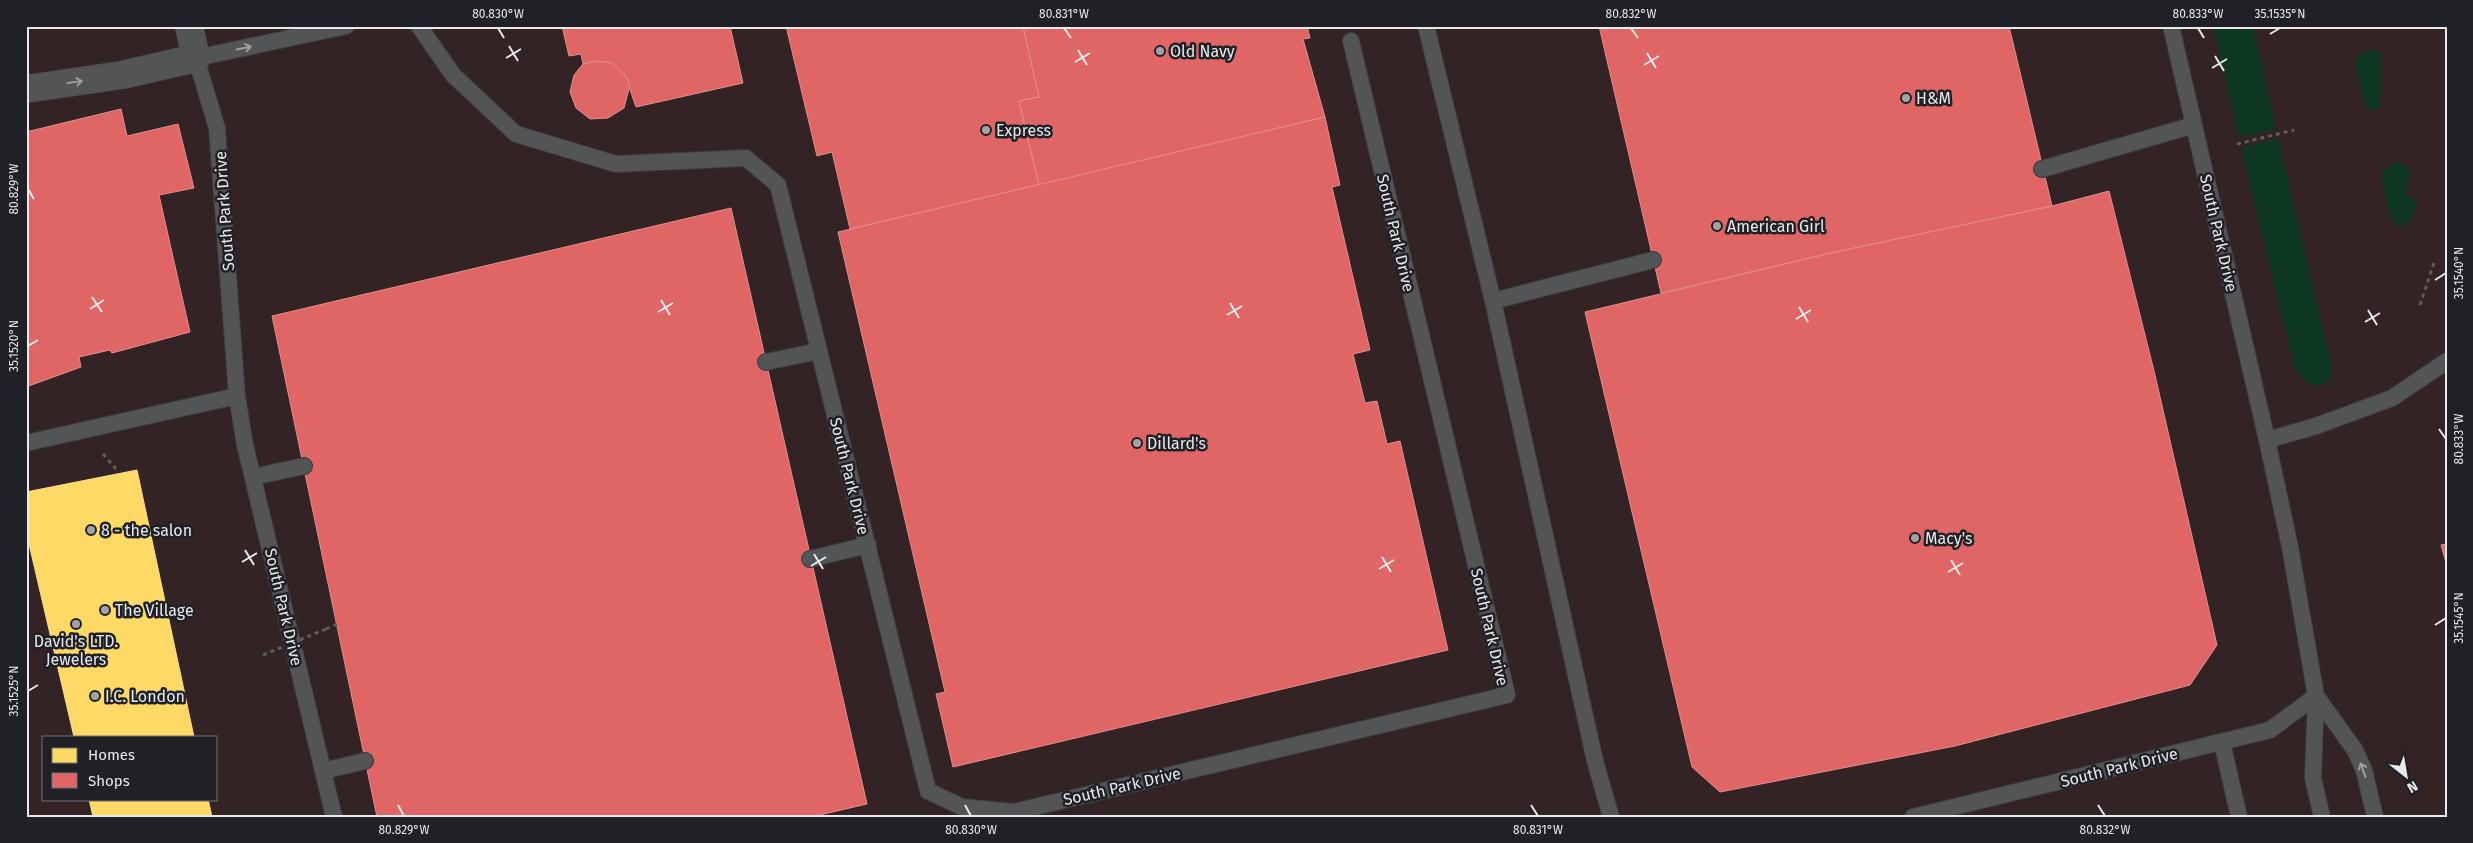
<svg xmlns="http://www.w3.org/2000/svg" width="2473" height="843" font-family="'Fira Sans',sans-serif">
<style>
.commercial{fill:#332325;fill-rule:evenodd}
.green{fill:#0f3823}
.homes{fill:#ffd966;stroke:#f8de8e}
.shops{fill:#e06666;stroke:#e28d8e}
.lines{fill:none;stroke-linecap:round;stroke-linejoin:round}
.lane-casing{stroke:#3b3c3e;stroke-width:18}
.street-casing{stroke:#3b3c3e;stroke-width:29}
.path{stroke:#5c5e60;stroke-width:3;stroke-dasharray:4 4;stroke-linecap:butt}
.lane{stroke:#535456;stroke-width:16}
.street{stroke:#535456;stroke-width:28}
.path-bridge{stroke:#5c5e60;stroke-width:3;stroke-dasharray:4 4;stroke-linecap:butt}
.oneway{stroke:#9e9ea1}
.ticks{fill:none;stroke:#e8e9ec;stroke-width:2}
.poi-dot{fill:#a2a3a6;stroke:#202126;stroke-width:2}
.labels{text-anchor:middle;stroke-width:5;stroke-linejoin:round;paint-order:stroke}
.poi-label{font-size:16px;fill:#e8e9ec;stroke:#202126;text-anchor:start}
.street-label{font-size:16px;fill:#e8e9ec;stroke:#202126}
.neatline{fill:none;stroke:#e8e9ec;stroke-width:2}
.ticks-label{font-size:12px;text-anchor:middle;fill:#e8e9ec}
</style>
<rect width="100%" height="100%" fill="#212225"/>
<path class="commercial" d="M26,26H2447V817H26ZM44,737H216V799H44Z"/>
<g class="green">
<path d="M2213,26H2253L2276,129L2239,138Z"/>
<path d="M2375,49L2381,56L2380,104L2375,110L2371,111L2364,103L2355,63L2361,53Z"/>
<path d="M2278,138L2332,368L2331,378C2315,393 2302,382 2294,366L2241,148Z"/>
<path d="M2400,162L2411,171L2405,196L2416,201L2417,204L2409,222L2402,226L2397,225L2390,216L2381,174L2390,165Z"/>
</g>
<g class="homes">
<path d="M137,470L194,737H74L29,544H26V492Z"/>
<path d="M89,799H208L212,817H93Z"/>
</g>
<g class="shops">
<path d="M562,26H730L743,83L636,107L625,75L612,63L596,61L583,64L581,54L569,56Z"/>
<path d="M786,26H1023L1039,97L1019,101L1039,185L850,229L832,152L817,156Z"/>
<path d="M1023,26H1307L1310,38L1303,39L1325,117L1039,185L1019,101L1039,97Z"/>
<path d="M1599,26H2009L2052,206L1831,253L1661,293Z"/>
<path d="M596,61L612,63L625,75L630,85L624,108L608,118L590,119L576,108L570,92L574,75L583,64Z"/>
<path d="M121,109L127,136L178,124L194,188L159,195L190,332L112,353L110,350L79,357L81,367L26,387V132Z"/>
<path d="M1325,117L1340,185L1332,187L1370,350L1353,354L1365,403L1377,401L1387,444L1400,441L1448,650L953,767L936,694L945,692L838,232Z"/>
<path d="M2109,191L2155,375L2217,645L2190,685L1955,746L1720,792L1692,767L1585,312L1831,253L2052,206Z"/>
<path d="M731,208L867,804L811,817H377L272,316Z"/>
<path d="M2447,544V566L2441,545Z"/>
</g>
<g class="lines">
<defs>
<g id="lane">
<path d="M419,26L453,75L516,134L616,164L746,158L778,185L928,791L962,807L1014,812L1507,695L1351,41"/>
<path d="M1426,26L1493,301L1595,761L1611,817"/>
<path d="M2171,26L2267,440L2290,547L2316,696L2313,778L2322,817"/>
<path d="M2042,169L2194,125"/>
<path d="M1493,301L1653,260"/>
<path d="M766,362L819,351"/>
<path d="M2267,440L2316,426L2392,398L2447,361"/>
<path d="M26,443L237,396"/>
<path d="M253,477L304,466"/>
<path d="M810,559L868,545"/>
<path d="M2316,696L2355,750L2364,770L2375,817"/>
<path d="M2222,742L2239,817"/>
<path d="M323,771L365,761"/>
<path d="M334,817L245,445L237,396L217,128L196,58L346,26"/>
<path d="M1913,817L2270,730L2316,696"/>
</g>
<path id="street" d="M26,89L122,75L196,58L189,26"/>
</defs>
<use href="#lane" class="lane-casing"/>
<use href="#street" class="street-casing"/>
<g class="path">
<path d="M2237,144L2294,130"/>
<path d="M2420,305L2434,263"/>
<path d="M103,454L116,469"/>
<path d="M326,629L337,624"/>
</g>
<use href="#lane" class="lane"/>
<use href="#street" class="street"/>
<path class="path-bridge" d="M263,655L326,629"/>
</g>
<defs><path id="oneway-shaft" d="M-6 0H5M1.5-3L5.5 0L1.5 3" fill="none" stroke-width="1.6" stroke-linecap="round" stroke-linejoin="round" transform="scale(1.25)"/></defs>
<g class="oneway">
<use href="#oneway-shaft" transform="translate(244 48) rotate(-12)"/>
<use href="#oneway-shaft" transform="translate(75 82) rotate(-8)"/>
<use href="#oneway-shaft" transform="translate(2363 770) rotate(-110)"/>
</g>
<path class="ticks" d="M498,28L504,38M1064,28L1071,38M1631,28L1638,38M2198,28L2204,38M2270,34L2280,28M509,46L518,61M1078,50L1087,65M1647,53L1656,68M2215,56L2224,71M506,58L521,49M1075,62L1090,53M1644,65L1659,56M2212,68L2227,59M28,189L34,199M2435,280L2446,273M92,297L102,312M661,300L670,315M1230,303L1239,318M1799,307L1808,322M90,309L104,300M2368,310L2377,325M658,312L673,303M1227,315L1242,306M1796,319L1811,310M2365,322L2380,313M28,346L38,340M2439,429L2446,439M245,550L254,565M814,554L823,569M1382,557L1391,572M1951,560L1960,575M242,562L257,553M811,566L826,557M1379,569L1394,560M1948,572L1963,563M2435,625L2446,618M28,691L38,685M398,805L404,816M965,805L971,816M1531,805L1538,816M2098,805L2105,816"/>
<g class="poi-dot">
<circle cx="1160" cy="51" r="5"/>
<circle cx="1906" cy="98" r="5"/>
<circle cx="986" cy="130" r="5"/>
<circle cx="1717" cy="226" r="5"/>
<circle cx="1137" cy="443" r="5"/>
<circle cx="91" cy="530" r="5"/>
<circle cx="1915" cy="538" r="5"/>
<circle cx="105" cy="610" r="5"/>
<circle cx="76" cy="624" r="5"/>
<circle cx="95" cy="696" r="5"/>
</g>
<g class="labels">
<g class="poi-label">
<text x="1170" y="57">Old Navy</text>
<text x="1916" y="104">H&amp;M</text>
<text x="996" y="136">Express</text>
<text x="1727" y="232">American Girl</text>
<text x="1147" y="449">Dillard's</text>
<text x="101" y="536">8 - the salon</text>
<text x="1925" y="544">Macy's</text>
<text x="115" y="616">The Village</text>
<text x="76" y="647" text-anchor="middle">David's LTD.<tspan x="76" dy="18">Jewelers</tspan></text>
<text x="105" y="702">I.C. London</text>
</g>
<g class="street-label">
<text transform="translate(224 211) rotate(-94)" y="6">South Park Drive</text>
<text transform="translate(1396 233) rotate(77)" y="6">South Park Drive</text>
<text transform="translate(2219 233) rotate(77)" y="6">South Park Drive</text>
<text transform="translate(850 476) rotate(76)" y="6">South Park Drive</text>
<text transform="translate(284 607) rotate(77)" y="6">South Park Drive</text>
<text transform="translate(1490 627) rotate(77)" y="6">South Park Drive</text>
<text transform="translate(2119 767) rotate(-14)" y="6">South Park Drive</text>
<text transform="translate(1122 786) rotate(-13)" y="6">South Park Drive</text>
</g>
</g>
<rect width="2473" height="843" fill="none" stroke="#202126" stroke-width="55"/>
<rect x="42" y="736" width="175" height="65" fill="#202126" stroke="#707175"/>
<rect x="52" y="748" width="25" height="15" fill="#ffd966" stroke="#707175"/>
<text x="88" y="760" font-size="15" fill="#e8e9ec">Homes</text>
<rect x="52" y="773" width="25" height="15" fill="#e06666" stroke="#707175"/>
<text x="88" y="786" font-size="15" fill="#e8e9ec">Shops</text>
<g transform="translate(2406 776) rotate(149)" stroke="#202126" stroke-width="4" paint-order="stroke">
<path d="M0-4L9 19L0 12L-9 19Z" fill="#e8e9ec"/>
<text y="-8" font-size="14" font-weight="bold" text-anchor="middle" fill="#e8e9ec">N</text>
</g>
<rect x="28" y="28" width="2418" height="788" class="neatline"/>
<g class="ticks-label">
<text x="498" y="18">80.830°W</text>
<text x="1064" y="18">80.831°W</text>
<text x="1631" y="18">80.832°W</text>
<text x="2198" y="18">80.833°W</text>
<text x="2280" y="18">35.1535°N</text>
<text transform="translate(14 189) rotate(-90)" y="4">80.829°W</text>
<text transform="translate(2459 273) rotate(-90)" y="4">35.1540°N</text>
<text transform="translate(14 346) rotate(-90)" y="4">35.1520°N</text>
<text transform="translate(2459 439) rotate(-90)" y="4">80.833°W</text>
<text transform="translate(2459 618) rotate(-90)" y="4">35.1545°N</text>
<text transform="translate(14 691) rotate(-90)" y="4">35.1525°N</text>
<text x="404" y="834">80.829°W</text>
<text x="971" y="834">80.830°W</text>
<text x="1538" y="834">80.831°W</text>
<text x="2105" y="834">80.832°W</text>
</g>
</svg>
